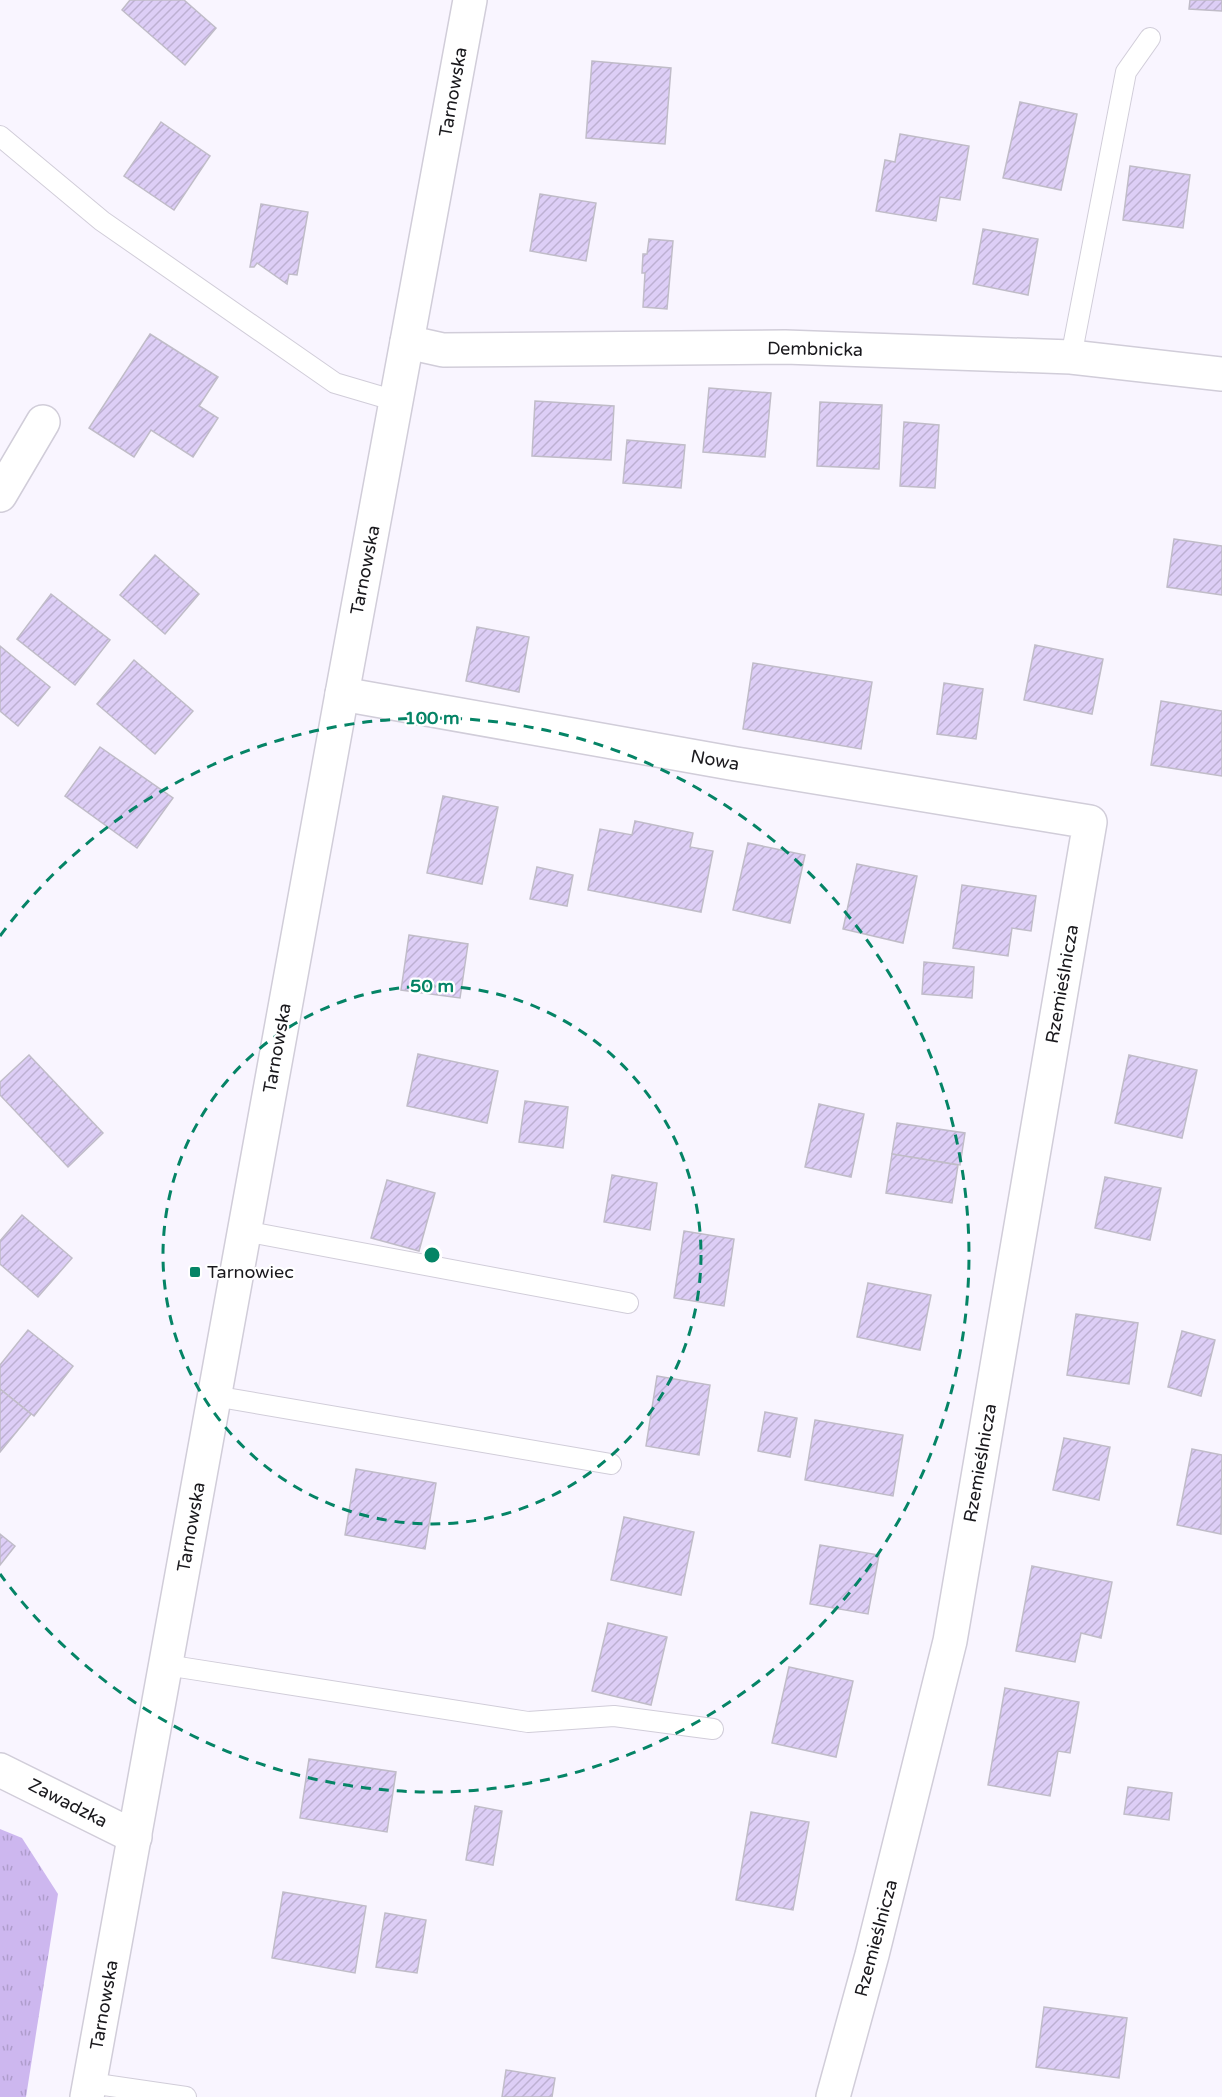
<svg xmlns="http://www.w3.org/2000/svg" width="1222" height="2097" font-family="'Varela Round',sans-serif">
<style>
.grass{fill:url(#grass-tufts)}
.building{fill:url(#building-hatch);stroke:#c0bcc8;stroke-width:1.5}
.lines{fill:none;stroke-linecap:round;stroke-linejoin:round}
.service-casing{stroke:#d1cdd9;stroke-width:22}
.minor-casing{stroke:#d1cdd9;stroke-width:36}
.tertiary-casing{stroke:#d1cdd9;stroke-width:36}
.secondary-casing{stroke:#d1cdd9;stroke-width:36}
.service{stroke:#fff;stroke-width:20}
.minor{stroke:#fff;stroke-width:33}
.tertiary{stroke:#fff;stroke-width:33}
.secondary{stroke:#fff;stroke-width:33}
.ring{fill:none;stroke:#058466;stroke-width:3;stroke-dasharray:10 8}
.poi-dot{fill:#058466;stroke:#fff;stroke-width:2}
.labels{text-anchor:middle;stroke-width:4.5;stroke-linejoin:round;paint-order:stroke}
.street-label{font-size:18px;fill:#19181c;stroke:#fff}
.poi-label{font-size:18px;fill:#19181c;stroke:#fff;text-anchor:start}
.centre{fill:#058466;stroke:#fff;stroke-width:3}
.ring-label{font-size:18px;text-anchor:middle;font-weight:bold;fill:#058466;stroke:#fff;stroke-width:4.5;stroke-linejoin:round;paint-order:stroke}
</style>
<defs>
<pattern id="grass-tufts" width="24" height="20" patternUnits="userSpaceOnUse" patternTransform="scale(1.5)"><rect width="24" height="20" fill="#cdb7ef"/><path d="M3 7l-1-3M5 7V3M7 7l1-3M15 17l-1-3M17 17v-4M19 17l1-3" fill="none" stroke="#af9dcc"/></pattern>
<pattern id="building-hatch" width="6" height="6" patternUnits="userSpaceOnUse" patternTransform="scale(1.5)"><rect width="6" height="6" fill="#ddcef6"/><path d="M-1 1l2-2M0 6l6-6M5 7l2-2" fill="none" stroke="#bdb0d2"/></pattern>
</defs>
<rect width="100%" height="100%" fill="#f9f5ff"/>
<path class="grass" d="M0,1829L22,1838L58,1894L26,2097H0Z"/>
<g class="building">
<path d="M130,0H184L216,28L185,65L122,10Z"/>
<path d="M1190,0H1222V11L1189,9Z"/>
<path d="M592,61L671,68L665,144L586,138Z"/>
<path d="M1020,102L1077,114L1061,190L1003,178Z"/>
<path d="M161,122L210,156L174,210L124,176Z"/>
<path d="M900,134L969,146L960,200L940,197L936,221L876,211L885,160L895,162Z"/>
<path d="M1130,166L1190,175L1183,228L1123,220Z"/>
<path d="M540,194L596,203L586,261L530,251Z"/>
<path d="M261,204L308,212L297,275L289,274L287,284L257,263L254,267H250Z"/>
<path d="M983,229L1038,239L1028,295L973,284Z"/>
<path d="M649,239L673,241L667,309L643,307L645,273H642L643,254H647Z"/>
<path d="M150,334L218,377L199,406L218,418L193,457L151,430L134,457L89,428Z"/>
<path d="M709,388L771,393L765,457L703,452Z"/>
<path d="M535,401L614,406L611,460L532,456Z"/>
<path d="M820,402L882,405L879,469L817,466Z"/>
<path d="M904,422L939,425L935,488L900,486Z"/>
<path d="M627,440L685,445L681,488L623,483Z"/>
<path d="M1174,539L1222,546V595L1167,587Z"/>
<path d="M155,555L199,594L165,634L120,595Z"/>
<path d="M51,594L110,640L75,685L17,639Z"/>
<path d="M477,627L529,637L519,692L466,681Z"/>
<path d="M1035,645L1103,659L1092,714L1024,700Z"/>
<path d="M0,646L50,687L18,726L0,711Z"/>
<path d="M134,660L193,711L155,754L97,704Z"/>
<path d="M753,663L872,682L861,749L743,729Z"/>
<path d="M944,683L983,689L976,739L937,734Z"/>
<path d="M1161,701L1222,711V776L1151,765Z"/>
<path d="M100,747L173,798L137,848L65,796Z"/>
<path d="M443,796L498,807L482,884L427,873Z"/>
<path d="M635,821L693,833L690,847L713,851L701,912L588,890L600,829L632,835Z"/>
<path d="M748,843L805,855L790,923L733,910Z"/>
<path d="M857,864L917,876L903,943L843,929Z"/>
<path d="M537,867L573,875L567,906L530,899Z"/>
<path d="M962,885L1036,896L1031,931L1012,928L1008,956L953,948Z"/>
<path d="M409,935L468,944L460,998L401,990Z"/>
<path d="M924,962L974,967L972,998L922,994Z"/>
<path d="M418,1054L498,1071L487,1123L407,1106Z"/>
<path d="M29,1055L103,1133L68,1167L0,1095V1082Z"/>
<path d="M1129,1055L1197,1070L1182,1138L1115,1123Z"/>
<path d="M525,1101L568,1107L563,1148L519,1142Z"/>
<path d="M819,1104L864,1114L851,1177L805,1167Z"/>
<path d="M897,1123L965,1133L960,1165L892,1154Z"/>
<path d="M892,1154L958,1165L952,1203L886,1193Z"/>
<path d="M612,1175L657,1183L650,1230L604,1222Z"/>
<path d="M1105,1177L1161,1188L1150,1240L1095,1228Z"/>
<path d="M387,1180L435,1193L419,1251L371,1238Z"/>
<path d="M22,1215L72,1258L38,1297L0,1264V1241Z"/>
<path d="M684,1231L734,1239L724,1306L674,1298Z"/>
<path d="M868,1283L931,1295L920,1350L857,1337Z"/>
<path d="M1076,1314L1138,1323L1129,1384L1067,1375Z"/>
<path d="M28,1330L73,1366L34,1416L0,1389V1365Z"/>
<path d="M1182,1331L1215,1340L1201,1396L1168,1387Z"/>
<path d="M657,1376L710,1385L699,1455L646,1446Z"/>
<path d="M0,1389L31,1414L0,1452Z"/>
<path d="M765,1412L797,1418L790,1457L758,1451Z"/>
<path d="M815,1420L903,1435L893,1496L805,1480Z"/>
<path d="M1064,1438L1110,1447L1099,1500L1053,1490Z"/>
<path d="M1192,1449L1222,1455L1221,1534L1177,1525Z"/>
<path d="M356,1469L436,1483L425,1549L345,1535Z"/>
<path d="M624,1517L694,1532L681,1595L611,1580Z"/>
<path d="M0,1534L15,1546L0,1565Z"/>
<path d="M820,1545L879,1555L868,1614L810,1604Z"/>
<path d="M1032,1566L1112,1582L1101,1638L1081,1633L1075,1662L1016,1651Z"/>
<path d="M608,1623L667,1637L651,1705L592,1691Z"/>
<path d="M789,1667L853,1681L836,1757L772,1743Z"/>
<path d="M1005,1688L1079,1702L1070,1753L1058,1751L1050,1796L988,1785Z"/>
<path d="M309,1759L396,1772L387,1832L300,1818Z"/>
<path d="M1128,1787L1172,1793L1169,1820L1124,1814Z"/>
<path d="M475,1806L502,1811L493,1865L466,1860Z"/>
<path d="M751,1812L809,1822L793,1910L736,1900Z"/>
<path d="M283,1892L366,1906L355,1973L272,1958Z"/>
<path d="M385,1913L426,1920L417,1973L376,1967Z"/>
<path d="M1044,2007L1127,2018L1119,2078L1036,2067Z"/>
<path d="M506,2070L555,2078L552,2097H502Z"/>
</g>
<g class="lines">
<defs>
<g id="service">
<path d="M0,136L102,221L335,383L396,401"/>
<path d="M1071,357L1126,72L1150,38"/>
<path d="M244,1231L628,1303"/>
<path d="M214,1396L611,1464"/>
<path d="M166,1665L528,1722L614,1716L713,1729"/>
<path d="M90,2083L186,2097"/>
</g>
<g id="minor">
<path d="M407,342L443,350L785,347L1071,357L1222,374"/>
<path d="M0,495L43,422"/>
<path d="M342,694L736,764L1090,822L950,1641L872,1955L833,2097"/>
</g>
<path id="tertiary" d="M0,1770L135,1837"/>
<path id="secondary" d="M87,2097L342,694L470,0"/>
</defs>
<use href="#service" class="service-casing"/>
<use href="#minor" class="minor-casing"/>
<use href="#tertiary" class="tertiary-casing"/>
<use href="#secondary" class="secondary-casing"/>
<use href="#service" class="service"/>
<use href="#minor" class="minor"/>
<use href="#tertiary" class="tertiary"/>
<use href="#secondary" class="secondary"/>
</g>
<g class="ring">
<circle cx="432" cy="1255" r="269"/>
<path d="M0 936A537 537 0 1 1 0 1574"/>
</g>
<rect class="poi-dot" x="189" y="1266" width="12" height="12" rx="3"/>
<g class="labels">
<g class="street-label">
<text transform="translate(453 92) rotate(-80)" y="6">Tarnowska</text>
<text transform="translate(815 349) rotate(1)" y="6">Dembnicka</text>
<text transform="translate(365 570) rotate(-79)" y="6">Tarnowska</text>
<text transform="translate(715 760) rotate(10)" y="6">Nowa</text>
<text transform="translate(1062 984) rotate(-80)" y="6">Rzemieślnicza</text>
<text transform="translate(277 1048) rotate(-80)" y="6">Tarnowska</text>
<text transform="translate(980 1463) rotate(-80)" y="6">Rzemieślnicza</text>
<text transform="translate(191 1527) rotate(-80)" y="6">Tarnowska</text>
<text transform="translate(68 1803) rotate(27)" y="6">Zawadzka</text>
<text transform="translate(876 1938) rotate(-75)" y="6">Rzemieślnicza</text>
<text transform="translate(104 2005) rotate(-80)" y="6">Tarnowska</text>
</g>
<g class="poi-label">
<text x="207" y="1278">Tarnowiec</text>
</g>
</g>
<circle cx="432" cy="1255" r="9" class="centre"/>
<g class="ring-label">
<text x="432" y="724">100 m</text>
<text x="432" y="992">50 m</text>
</g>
</svg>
